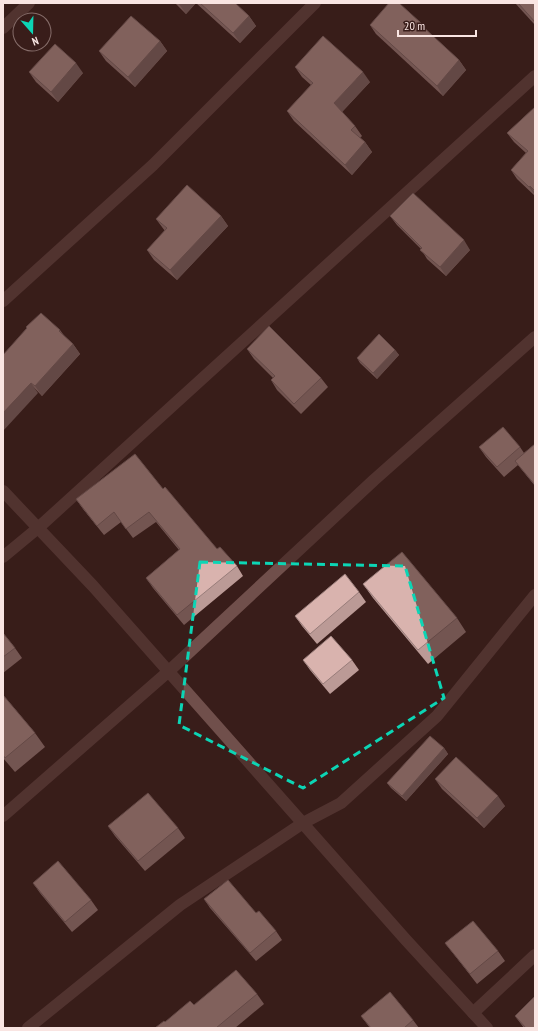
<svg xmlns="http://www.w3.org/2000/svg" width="538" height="1031" font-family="'PT Sans Narrow',sans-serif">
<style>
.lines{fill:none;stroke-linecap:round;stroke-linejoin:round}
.minor{stroke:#704f4b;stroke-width:12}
.wall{fill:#bb9a96}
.shaded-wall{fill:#987d7a}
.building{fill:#d9b3ae;stroke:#987d7a}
.marked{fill:none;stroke:#0cd5b5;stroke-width:3;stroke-dasharray:8 5;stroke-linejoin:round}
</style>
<rect width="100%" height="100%" fill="#391d1a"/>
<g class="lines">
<g class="minor">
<path d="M3,28L29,3"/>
<path d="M3,301L153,165L315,3"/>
<path d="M3,491L93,586L406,940L487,1028"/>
<path d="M3,557L38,528L535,76"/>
<path d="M3,816L169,671L374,480L535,337"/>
<path d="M473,1013L535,955"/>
<path d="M28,1028L180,905L303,823L341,803L437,716L535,595"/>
</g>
</g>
<g class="wall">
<path d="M175,3H235L249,16L256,26L240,43L196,3L186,14Z"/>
<path d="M515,3H535V25Z"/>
<path d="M370,25L426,30L459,60L466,70L443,96L376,34Z"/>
<path d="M160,41L167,51L135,87L106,61L99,51Z"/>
<path d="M295,67L370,82L342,112L355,126L362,136L360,138L365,142L372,152L352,175L294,121L287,111L311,85L302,77Z"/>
<path d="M29,72L83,73L58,102L36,82Z"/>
<path d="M535,107V196L517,179L511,170L526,153L514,142L507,133Z"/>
<path d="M221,216L228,226L177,280L154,260L147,250L165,231L156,219Z"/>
<path d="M390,216L470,250L446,276L427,259L421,249L397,225Z"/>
<path d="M60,330L65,337L73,344L80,354L42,396L3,355Z"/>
<path d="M247,349L321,378L328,387L301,414L277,390L271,380L273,378L254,359Z"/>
<path d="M395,350L399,355L377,379L360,363L357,358Z"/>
<path d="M535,444V486L518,465L504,477L486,457L479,447H520L524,453Z"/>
<path d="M163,489L217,549L237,566L243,576L184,625L153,588L146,578L179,550L156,522L133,538L121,522L104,535L83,509L76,499Z"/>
<path d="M363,584L457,618L466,632L428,664L373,598Z"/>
<path d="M359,592L366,602L317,644L302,626L295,616Z"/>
<path d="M3,633L15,648L22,658L3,673Z"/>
<path d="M303,660H352L359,670L330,694L310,670Z"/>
<path d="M3,695L35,733L45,747L15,772L3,758Z"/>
<path d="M444,748L448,754L406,801L391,788L387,783Z"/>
<path d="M435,779L505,806L484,828L442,789Z"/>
<path d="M108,826L178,828L185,838L145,871L115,836Z"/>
<path d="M33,883L91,900L98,910L72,932L40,893Z"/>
<path d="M204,899L256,913L276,931L282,940L256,961L210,908Z"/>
<path d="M445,943L498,951L505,961L477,984L453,953Z"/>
<path d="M257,994L264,1004L235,1028H155L194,1005Z"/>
<path d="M361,1016L413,1020L419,1028H370Z"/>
<path d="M515,1016L535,1028H524Z"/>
</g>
<g class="shaded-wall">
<path d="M180,3H196L186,14L179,4Z"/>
<path d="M249,16L256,26L240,43L233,33Z"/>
<path d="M160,41L167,51L135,87L128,77Z"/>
<path d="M459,60L466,70L443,96L437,86Z"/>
<path d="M76,63L83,73L58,102L51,92Z"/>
<path d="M363,72L370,82L341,113L334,103Z"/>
<path d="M365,142L372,152L352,175L345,165Z"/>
<path d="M530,186L535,193V195L529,187Z"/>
<path d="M221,216L228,226L177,280L170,270Z"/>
<path d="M464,240L470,250L446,276L440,267Z"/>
<path d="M73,344L80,354L42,396L35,386Z"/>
<path d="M395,350L399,355L377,379L373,373Z"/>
<path d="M31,383L38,393L3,431V413Z"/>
<path d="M444,748L448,754L406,801L402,796Z"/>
<path d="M498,796L505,806L484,828L477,818Z"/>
</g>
<g class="building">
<path d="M200,3H235L249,16L233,33Z"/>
<path d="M389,3H399L421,23L420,24L459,60L437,86L370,25Z"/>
<path d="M518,3H535V22Z"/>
<path d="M131,16L160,41L128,77L99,51Z"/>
<path d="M323,36L363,72L334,103L355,126L351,130L365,142L345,165L287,111L313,83L295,67Z"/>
<path d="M55,44L76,63L51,92L29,72Z"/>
<path d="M535,107V191L530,186L529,187L511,170L528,151L507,133Z"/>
<path d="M187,185L221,216L170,270L147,250L167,228L156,219Z"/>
<path d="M413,193L464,240L440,267L420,250L422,248L390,216Z"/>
<path d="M41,313L60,330L59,331L73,344L35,386L31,383L3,413V355L27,328L26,327Z"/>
<path d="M269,326L321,378L294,404L271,380L275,376L247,349Z"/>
<path d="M379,334L395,350L373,373L357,358Z"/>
<path d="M503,427L520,447L497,467L479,447Z"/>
<path d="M535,444V485L515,461Z"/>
<path d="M135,454L163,489L165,487L217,549L220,547L237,566L177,615L146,578L180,549L149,512L126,529L114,512L97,526L76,499Z"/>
<path d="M402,552L457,618L418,650L363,584Z"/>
<path d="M345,574L359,592L310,634L295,616Z"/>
<path d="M3,633L15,648L3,657Z"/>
<path d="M331,636L352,660L323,684L303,660Z"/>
<path d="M3,695L35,733L5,758L3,755Z"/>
<path d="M430,736L444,748L402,796L387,783Z"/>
<path d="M456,757L498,796L477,818L435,779Z"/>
<path d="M148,793L178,828L138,861L108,826Z"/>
<path d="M58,861L91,900L65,922L33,883Z"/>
<path d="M228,880L256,913L259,911L276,931L250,953L204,899Z"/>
<path d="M473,921L498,951L470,974L445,943Z"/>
<path d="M236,970L257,994L216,1028H155L164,1021L165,1022L190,1001L194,1005Z"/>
<path d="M390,992L413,1020L404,1028H371L361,1016Z"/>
<path d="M534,997L535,998V1028H526L515,1016Z"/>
</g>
<path d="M0 0H538V1031H0ZM200,562L405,566L444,698L303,788L179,725Z" fill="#391d1a" fill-opacity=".55" fill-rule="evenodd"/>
<path class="marked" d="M200,562L405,566L444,698L303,788L179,725Z"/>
<rect width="538" height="1031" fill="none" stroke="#f9e5e2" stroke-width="8"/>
<g transform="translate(32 32) rotate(160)"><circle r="19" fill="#391d1a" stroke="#866d6a"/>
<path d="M0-3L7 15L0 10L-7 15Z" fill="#0cd5b5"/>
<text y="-6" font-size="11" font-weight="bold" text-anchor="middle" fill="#f9e5e2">N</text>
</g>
<path d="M398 30v6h78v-6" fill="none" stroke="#f9e5e2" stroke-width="2"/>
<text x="404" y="30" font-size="12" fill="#f9e5e2" stroke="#391d1a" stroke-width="3" paint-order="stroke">20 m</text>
</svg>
